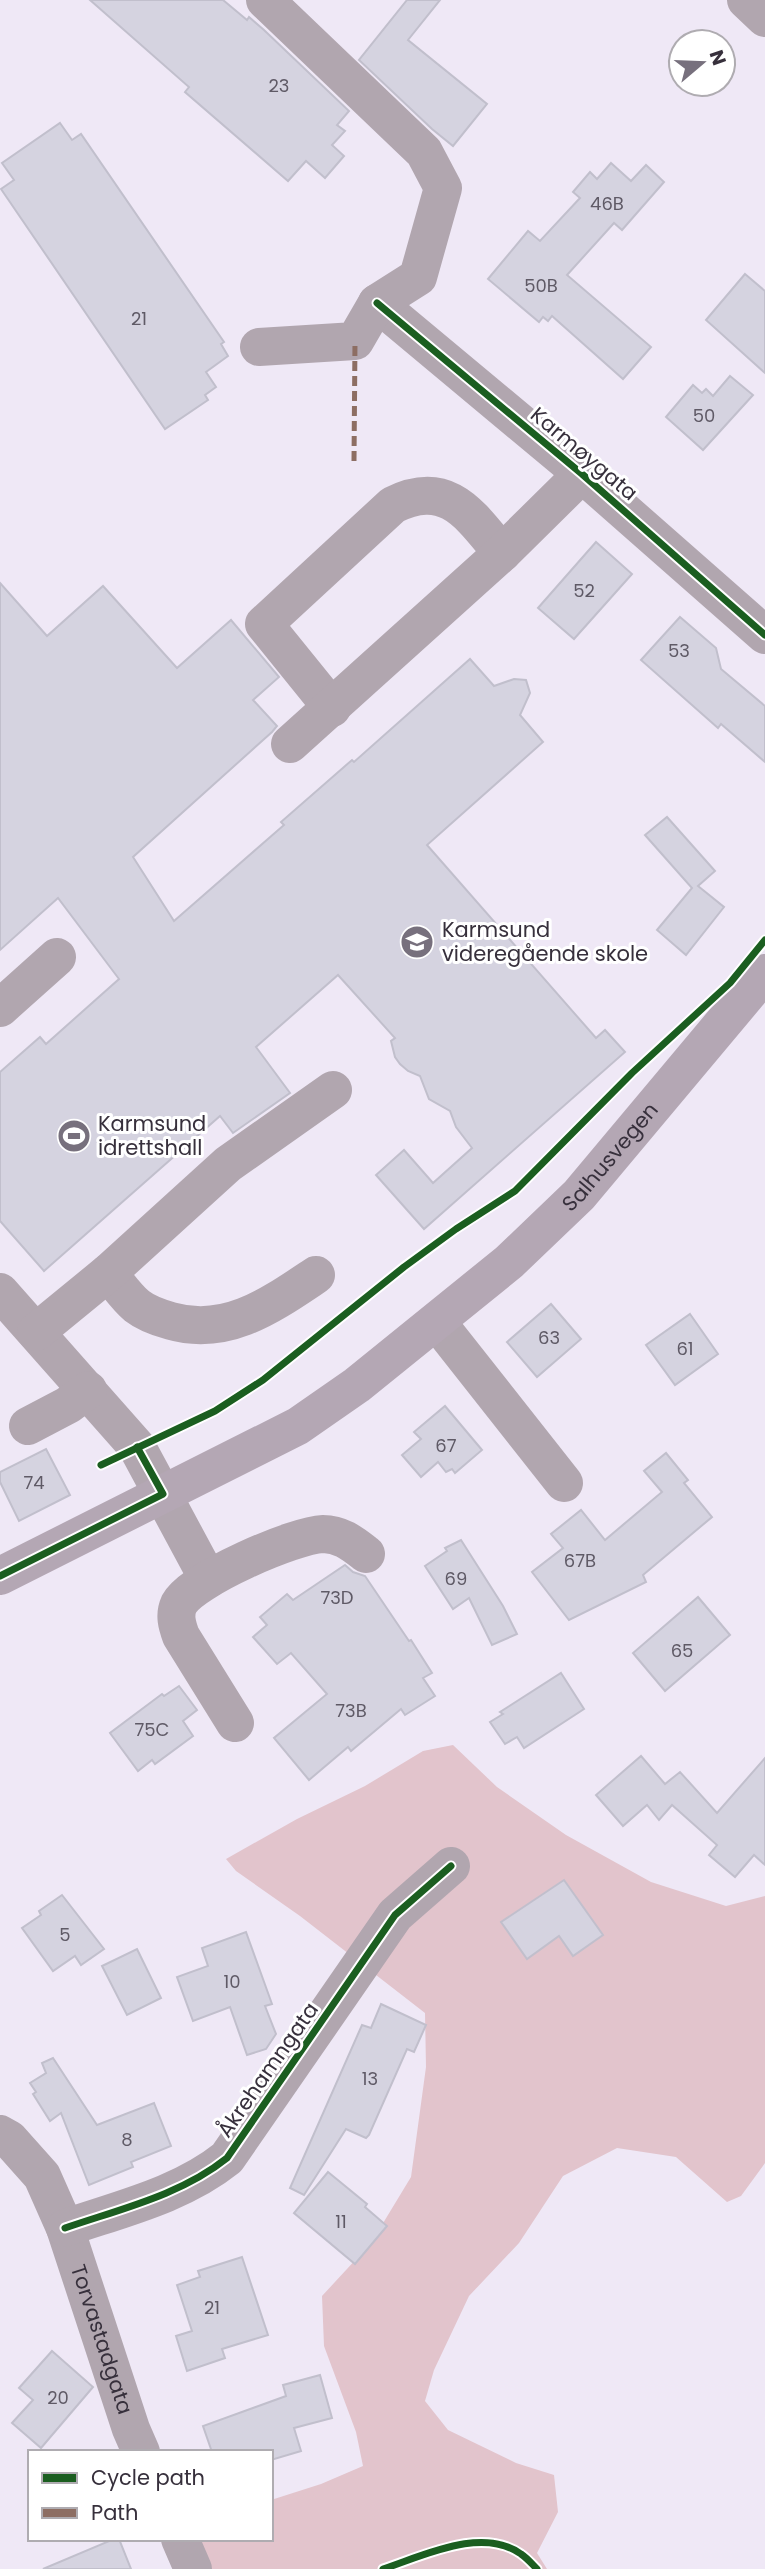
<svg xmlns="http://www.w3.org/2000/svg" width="765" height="2569" font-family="Poppins,sans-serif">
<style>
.forest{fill:#e2c4cc}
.building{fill:#d5d3e0;stroke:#c1bfcc;stroke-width:2}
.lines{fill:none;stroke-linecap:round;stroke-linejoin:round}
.minor{stroke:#b1a6af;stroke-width:38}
.major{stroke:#b4a7b4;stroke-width:38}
.quiet{stroke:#8d6e63;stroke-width:5;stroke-dasharray:10 5;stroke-linecap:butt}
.cycleway-casing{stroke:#fff;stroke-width:11}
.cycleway{stroke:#1b5e20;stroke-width:7}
.labels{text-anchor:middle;stroke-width:6;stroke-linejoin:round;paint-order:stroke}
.number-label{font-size:18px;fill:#5f5a66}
.street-label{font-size:21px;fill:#37303c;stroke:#fff}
.poi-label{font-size:21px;fill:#37303c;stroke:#fff;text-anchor:start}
</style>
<rect width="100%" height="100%" fill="#efe8f6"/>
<path class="forest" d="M453,1745L497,1787L566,1835L651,1882L726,1906L765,1896V2163L741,2196L727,2202L676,2157L617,2148L563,2176L519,2243L469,2296L434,2370L425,2401L448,2430L516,2463L554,2475L558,2512L537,2553L547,2569H186L184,2539H271V2500L321,2484L363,2466L356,2432L324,2346L322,2296L371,2243L411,2177L426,2067L425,2013L300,1916L236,1871L226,1859L297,1819L365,1786L423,1751Z"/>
<g class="building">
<path d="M90,0H223L247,20L249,17L264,30L349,111L337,125L345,131L332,145L344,156L325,178L306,161L288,181L185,92L189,87Z"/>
<path d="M407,0H440L408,40L487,104L453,146L432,129L359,60Z"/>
<path d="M60,123L72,140L81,134L224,342L221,344L228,356L206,372L216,387L205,395L208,400L165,429L1,189L14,180L2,163Z"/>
<path d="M611,163L631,181L646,165L664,182L622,230L614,223L567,275L651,347L623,379L552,316L548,321L543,317L539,322L488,279L528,231L540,241L580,198L573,192L590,172L597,179Z"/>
<path d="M745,274L765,291V373L706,320Z"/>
<path d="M730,376L753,395L703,450L666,417L693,385L702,393L706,389L713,396Z"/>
<path d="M596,542L632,574L574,639L538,608Z"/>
<path d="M0,583L47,636L103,586L177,668L231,620L279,677L253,700L277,726L272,732L133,857L174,921L284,825L281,822L352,760L354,762L470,659L494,686L514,679L526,680L530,693L520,715L543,742L427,845L596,1038L605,1030L625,1052L424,1229L376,1175L404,1150L433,1183L472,1148L456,1127L450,1111L429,1099L420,1076L408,1071L400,1064L395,1057L391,1041L395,1038L338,975L256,1047L290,1093L233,1133L220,1116L44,1271L0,1221V1072L40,1037L46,1044L119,979L58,898L0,950Z"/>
<path d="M680,617L716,648L721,669L765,706V762L721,724L718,728L641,660Z"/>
<path d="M667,817L715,871L698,886L724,907L686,955L657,930L692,888L645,835Z"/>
<path d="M551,1304L581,1339L537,1377L507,1342Z"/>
<path d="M690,1314L718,1354L675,1385L646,1345Z"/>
<path d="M445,1406L482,1450L455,1473L452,1469L446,1472L438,1462L421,1477L402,1455L421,1439L414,1432Z"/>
<path d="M46,1449L70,1495L19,1521L0,1482V1472Z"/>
<path d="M666,1453L688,1480L684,1483L712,1517L643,1575L646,1582L569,1620L532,1572L563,1548L551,1534L581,1510L605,1540L662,1492L644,1471Z"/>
<path d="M461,1540L503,1606L517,1634L492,1645L469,1598L453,1609L425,1566L447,1551L445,1548Z"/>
<path d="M345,1565L353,1572L365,1576L409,1641L411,1640L432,1673L423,1678L435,1696L405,1715L401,1709L351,1751L348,1747L309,1780L274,1738L327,1694L291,1653L277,1664L253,1637L267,1625L260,1617L287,1594L293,1600Z"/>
<path d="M698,1597L730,1635L665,1691L633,1653Z"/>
<path d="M561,1673L584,1709L524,1748L517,1737L505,1744L490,1722L503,1714L500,1712Z"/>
<path d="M179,1686L197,1710L183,1721L193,1736L155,1764L152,1760L138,1771L110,1733L162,1694L164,1696Z"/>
<path d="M641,1756L665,1784L680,1772L717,1813L765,1758V1865L754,1855L735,1877L709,1855L717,1845L672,1805L659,1820L647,1805L623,1826L596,1795Z"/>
<path d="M564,1880L603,1935L573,1956L559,1936L527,1959L501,1922Z"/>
<path d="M62,1895L104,1949L81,1965L75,1956L53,1971L22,1928L41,1915L39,1911Z"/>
<path d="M246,1932L272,2004L265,2006L276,2034L266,2049L247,2055L230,2007L193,2021L177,1977L208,1966L202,1948Z"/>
<path d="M137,1949L161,1998L127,2015L102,1966Z"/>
<path d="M381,2004L426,2025L414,2052L407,2049L369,2135L366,2138L346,2129L304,2195L290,2188L362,2025L371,2028Z"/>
<path d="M53,2058L97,2125L154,2103L171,2146L131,2162L133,2167L89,2185L61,2113L50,2121L33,2094L36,2092L30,2083L46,2073L42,2063Z"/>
<path d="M328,2172L367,2204L365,2207L387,2226L355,2264L294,2213Z"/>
<path d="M242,2257L268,2335L222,2349L225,2358L187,2371L176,2336L192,2331L177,2285L200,2277L198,2271Z"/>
<path d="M52,2351L93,2387L41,2448L12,2423L33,2400L19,2388Z"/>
<path d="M320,2375L332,2418L294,2428L301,2451L271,2460V2452H212L203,2426L286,2396L283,2385Z"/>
<path d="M114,2539H119L131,2569H43Z"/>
</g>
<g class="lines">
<g class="minor">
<path d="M746,0L765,18"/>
<path d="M377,303L582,474L765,635"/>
<path d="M259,347L355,341L377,303L418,277L443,188L424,152L265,0"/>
<path d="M332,708L264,624L393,505C448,478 470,515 502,553"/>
<path d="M290,744L502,553L582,474"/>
<path d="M0,1008L57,957"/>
<path d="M108,1273C117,1283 126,1297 137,1306C146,1313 160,1318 171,1321C227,1337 271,1305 316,1275"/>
<path d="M0,1292L137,1447L208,1579"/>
<path d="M437,1322L564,1483"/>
<path d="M36,1332L108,1273L228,1164L333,1090"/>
<path d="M28,1426L68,1405L88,1390"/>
<path d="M235,1723L181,1636C177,1625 174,1615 179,1604C192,1579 295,1535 323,1534C341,1534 353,1544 366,1554"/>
<path id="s1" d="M0,2134L9,2139L42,2176L65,2228L131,2429L141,2452"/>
<path d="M65,2228C120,2209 181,2195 227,2158L395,1915L451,1866"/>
<path d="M180,2539L193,2569"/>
</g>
<path class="major" id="s2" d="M0,1576L298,1426L357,1385L509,1262L579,1195L765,973"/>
<path class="quiet" d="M354,461L355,341"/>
<defs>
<g id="cycleway">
<path d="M377,303L582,474L765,635"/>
<path d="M101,1465L215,1411L263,1380L404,1267L456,1229L515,1191L632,1073L730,983L765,940"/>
<path d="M0,1576L163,1494L137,1447"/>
<path d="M65,2228C120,2209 181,2195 227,2158L395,1915L451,1866"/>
<path d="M383,2569C423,2556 482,2526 521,2554C527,2558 532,2564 537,2569"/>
</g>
</defs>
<use href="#cycleway" class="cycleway-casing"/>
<use href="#cycleway" class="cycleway"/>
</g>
<defs>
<symbol id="school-disc" viewBox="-11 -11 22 22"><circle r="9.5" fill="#77707d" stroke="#fff"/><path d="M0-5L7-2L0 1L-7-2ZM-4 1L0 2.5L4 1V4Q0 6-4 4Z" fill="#fff"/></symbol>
<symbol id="stadium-disc" viewBox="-11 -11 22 22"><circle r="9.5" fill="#77707d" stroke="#fff"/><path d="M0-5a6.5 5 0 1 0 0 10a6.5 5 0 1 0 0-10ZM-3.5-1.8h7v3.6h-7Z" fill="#fff"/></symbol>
</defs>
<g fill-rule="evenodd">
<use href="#school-disc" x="398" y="923" width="38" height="38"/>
<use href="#stadium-disc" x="55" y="1117" width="38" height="38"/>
</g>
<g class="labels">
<g class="number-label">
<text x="279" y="92">23</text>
<text x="607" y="210">46B</text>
<text x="541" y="292">50B</text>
<text x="139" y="325">21</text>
<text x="704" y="422">50</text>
<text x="584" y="597">52</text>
<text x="679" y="657">53</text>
<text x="549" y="1344">63</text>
<text x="685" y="1355">61</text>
<text x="446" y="1452">67</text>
<text x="34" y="1489">74</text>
<text x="580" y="1567">67B</text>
<text x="456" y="1585">69</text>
<text x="337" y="1604">73D</text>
<text x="682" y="1657">65</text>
<text x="351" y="1717">73B</text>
<text x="152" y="1736">75C</text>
<text x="65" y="1941">5</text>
<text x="232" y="1988">10</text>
<text x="370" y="2085">13</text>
<text x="127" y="2146">8</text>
<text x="341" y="2228">11</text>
<text x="212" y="2314">21</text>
<text x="58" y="2404">20</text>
</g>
<g class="street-label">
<text transform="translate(584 454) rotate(40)" y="7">Karmøygata</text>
<text dy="7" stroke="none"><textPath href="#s2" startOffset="747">Salhusvegen</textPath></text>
<text transform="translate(268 2070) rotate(-55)" y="7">Åkrehamngata</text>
<text dy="7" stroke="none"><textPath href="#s1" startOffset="234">Torvastadgata</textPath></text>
</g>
<g class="poi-label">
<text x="442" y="937">Karmsund<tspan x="442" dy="24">videregående skole</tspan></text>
<text x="98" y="1131">Karmsund<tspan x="98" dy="24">idrettshall</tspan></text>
</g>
</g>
<rect x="28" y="2450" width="245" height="91" fill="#ffffff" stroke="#afacb1" stroke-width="2"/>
<rect x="42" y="2473" width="35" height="10" fill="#1b5e20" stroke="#afacb1" stroke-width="2"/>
<text x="91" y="2485" font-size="21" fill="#37303c">Cycle path</text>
<rect x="42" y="2508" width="35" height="10" fill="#8d6e63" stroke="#afacb1" stroke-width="2"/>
<text x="91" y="2520" font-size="21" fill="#37303c">Path</text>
<g transform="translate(702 63) rotate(71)"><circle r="33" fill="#ffffff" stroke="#afacb1" stroke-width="2"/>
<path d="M0-5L12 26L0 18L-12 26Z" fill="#77707d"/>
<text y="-10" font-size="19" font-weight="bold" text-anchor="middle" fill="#37303c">N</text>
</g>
</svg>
